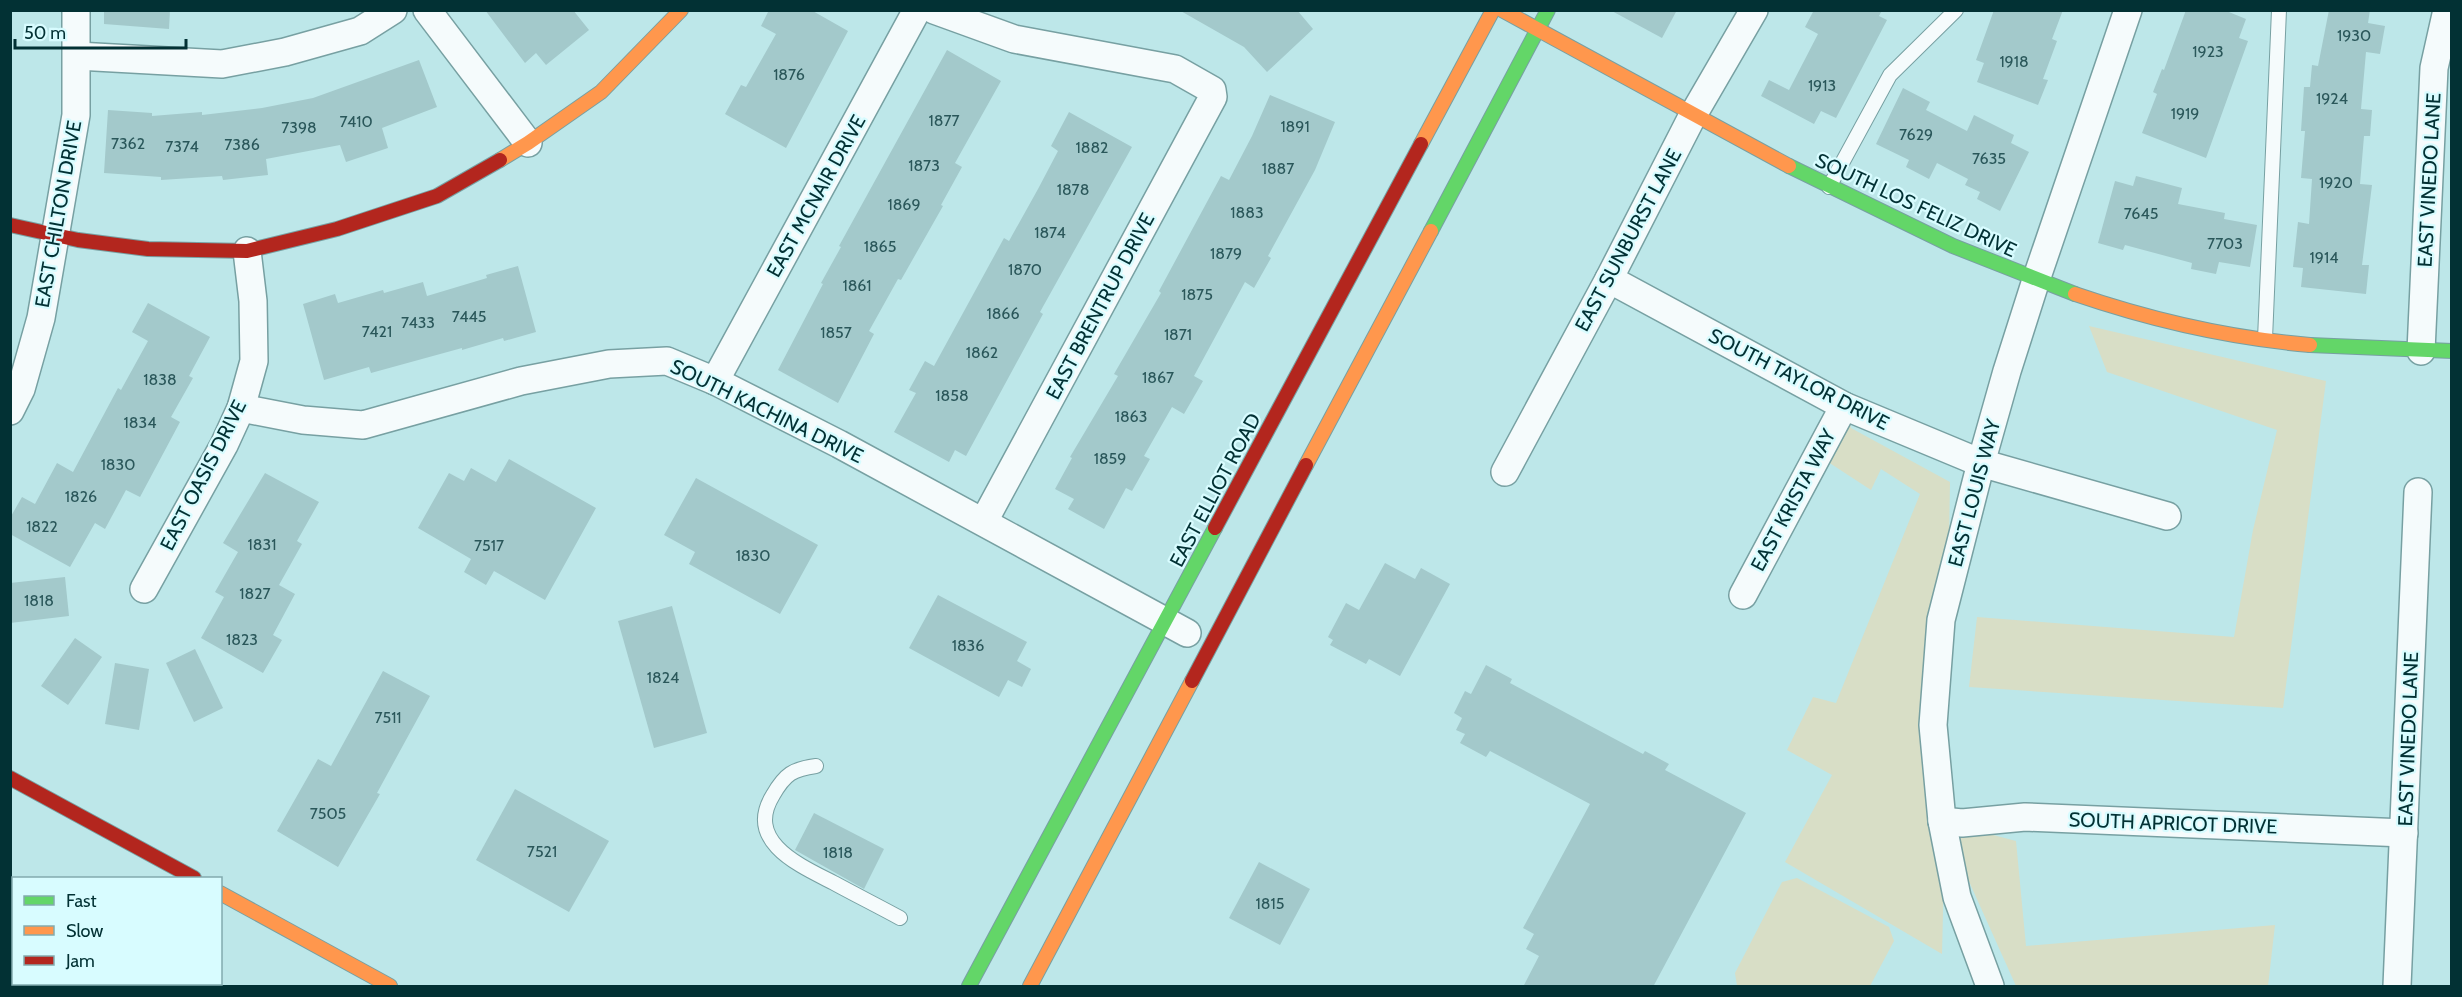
<svg xmlns="http://www.w3.org/2000/svg" width="2462" height="997" font-family="Cabin,sans-serif">
<style>
.green{fill:#d8dec6}
.building{fill:#a3c9cb}
.lines{fill:none;stroke-linecap:round;stroke-linejoin:round}
.lane-casing{stroke:#77a0a2;stroke-width:16}
.street-casing{stroke:#77a0a2;stroke-width:30}
.fast-casing{stroke:#77a0a2;stroke-width:16}
.slow-casing{stroke:#77a0a2;stroke-width:16}
.jam-casing{stroke:#77a0a2;stroke-width:16}
.lane{stroke:#f5fbfc;stroke-width:14}
.street{stroke:#f5fbfc;stroke-width:27}
.fast{stroke:#63d668;stroke-width:14}
.slow{stroke:#ff974d;stroke-width:14}
.jam{stroke:#b3261e;stroke-width:14}
.labels{text-anchor:middle;stroke-width:4.5;stroke-linejoin:round;paint-order:stroke}
.number-label{font-size:16px;fill:#2a575a}
.street-label{font-size:20px;fill:#023134;stroke:#d8fcff}
</style>
<rect width="100%" height="100%" fill="#bde7e9"/>
<g class="green">
<path d="M2089,326L2326,381L2283,708L1969,687L1977,617L2234,637L2253,530L2277,430L2107,372Z"/>
<path d="M1844,406L1851,428L1950,482L1944,822L2016,841L2026,946L2275,925L2268,986H2016L1945,828L1942,954L1785,862L1832,775L1787,750L1813,697L1836,703L1920,494L1881,469L1871,490L1825,460Z"/>
<path d="M1797,878L1889,927L1894,941L1870,986H1737L1735,973L1782,882Z"/>
</g>
<g class="building">
<path d="M104,10H170L169,29L104,24Z"/>
<path d="M485,10H573L589,30L546,65L536,53L525,63Z"/>
<path d="M769,10H811L848,31L786,148L725,114L741,85L746,87L776,34L761,26Z"/>
<path d="M1179,10H1297L1313,29L1267,72L1244,47Z"/>
<path d="M1610,10H1677L1662,38Z"/>
<path d="M1814,10H1882L1879,16L1887,20L1836,118L1821,111L1814,124L1761,96L1769,80L1789,90L1818,34L1805,27Z"/>
<path d="M1994,10H2063L2052,39L2057,41L2043,79L2048,80L2038,105L1977,82L1984,63L1976,60Z"/>
<path d="M2186,10H2224L2246,19L2239,38L2248,41L2206,158L2142,133L2157,94L2153,92L2162,69L2164,70Z"/>
<path d="M2329,10H2370L2368,23L2385,26L2380,54L2366,52L2361,109L2372,110L2370,136H2364L2360,184L2372,185L2362,265H2369L2366,294L2301,287L2303,268L2293,267L2298,222L2309,224L2312,179L2301,178L2305,131H2301L2304,87H2310L2312,65L2318,66Z"/>
<path d="M947,50L1001,81L955,163L962,167L941,205L943,206L901,280L898,279L869,331L874,334L838,403L778,370L823,284L821,283L841,247L839,246Z"/>
<path d="M419,60L437,107L382,128L388,148L346,162L340,145L266,159L268,175L223,180L222,176L161,180V177L104,173L108,110L152,113V116L202,112V115L262,108L313,98Z"/>
<path d="M1903,88L1930,102L1926,110L1967,131L1974,115L2014,135L2011,143L2029,152L2000,211L1977,199L1980,192L1965,185L1968,179L1937,163L1929,179L1906,167L1909,160L1876,144Z"/>
<path d="M1270,95L1335,122L1315,170L1268,256L1271,258L1254,288L1245,282L1194,376L1203,381L1184,414L1172,407L1144,456L1150,459L1132,491L1126,488L1104,529L1068,509L1074,499L1055,489L1072,458L1070,457L1118,376L1114,374L1161,293L1159,291L1221,176L1229,180L1252,136Z"/>
<path d="M1069,112L1132,147L1040,312L1043,314L966,456L955,450L949,462L894,432L916,393L909,390L925,361L934,366L1004,238L1009,241L1038,189L1058,151L1051,146Z"/>
<path d="M2136,176L2182,188L2178,204L2225,213L2224,219L2257,225L2250,267L2219,262L2216,274L2191,269L2192,263L2125,245L2123,250L2098,243L2115,181L2133,186Z"/>
<path d="M518,266L536,332L504,341L503,338L462,350V348L371,373L369,367L324,380L303,304L335,294L338,303L383,290L384,293L423,282L427,296L487,278L486,275Z"/>
<path d="M148,303L210,337L189,376L193,378L171,417L180,422L140,497L126,490L105,529L95,523L70,567L10,534V518L22,497L35,504L57,463L73,472L118,388L121,390L148,341L132,332Z"/>
<path d="M509,459L596,508L545,600L494,571L486,585L464,572L471,559L418,528L449,473L464,481L471,468L496,482Z"/>
<path d="M265,473L319,502L297,541L302,544L279,585L295,594L273,635L282,640L263,673L201,638L224,597L215,592L238,552L223,543Z"/>
<path d="M696,478L818,545L780,614L689,564L695,552L664,535Z"/>
<path d="M1385,563L1415,579L1421,568L1450,584L1400,676L1369,659L1366,664L1330,645L1333,640L1328,637L1346,603L1359,610Z"/>
<path d="M65,577L69,616L10,623V583Z"/>
<path d="M938,595L1027,642L1017,661L1031,669L1022,687L1008,680L999,697L909,648Z"/>
<path d="M672,606L707,733L654,748L618,621Z"/>
<path d="M75,638L102,657L68,705L41,686Z"/>
<path d="M195,649L223,708L194,722L166,663Z"/>
<path d="M115,663L149,669L139,730L105,724Z"/>
<path d="M1486,665L1512,679L1510,683L1643,754L1645,751L1669,764L1665,770L1746,813L1653,987H1523L1539,956L1526,949L1534,934L1523,928L1590,804L1490,751L1486,757L1460,743L1465,734L1456,730L1462,718L1454,713L1465,691L1471,694Z"/>
<path d="M383,671L430,696L377,793L380,794L338,867L277,831L318,759L331,766Z"/>
<path d="M515,789L609,841L569,912L476,860Z"/>
<path d="M814,813L884,849L864,889L795,850Z"/>
<path d="M1259,862L1310,889L1280,945L1229,918Z"/>
</g>
<g class="lines">
<defs>
<g id="lane">
<path d="M1829,187L1890,75L1956,10"/>
<path d="M2265,339L2279,10"/>
<path d="M816,766C793,769 785,774 773,795C744,842 801,866 834,883C856,895 878,906 900,918"/>
</g>
<g id="street">
<path d="M427,10L528,143"/>
<path d="M934,10L1014,39L1175,69L1212,90L1213,97L984,521"/>
<path d="M77,56L222,64L285,52L360,31L393,10"/>
<path d="M1609,279L1844,406L1981,463L2167,516"/>
<path d="M2421,351L2434,68L2447,10"/>
<path d="M715,381L917,10"/>
<path d="M241,408L303,420L363,425L521,381L609,364L667,361L715,381L839,444L1187,633"/>
<path d="M10,411L21,389L41,318L76,115V10"/>
<path d="M1505,472L1609,279L1693,115L1754,10"/>
<path d="M144,589L224,445L241,408L254,361L253,301L247,251"/>
<path d="M1743,595L1844,406"/>
<path d="M1942,821L1962,823L2025,817L2404,833"/>
<path d="M1990,986L1957,897L1942,821L1933,725L1941,620L1981,463L2007,371L2036,280L2128,10"/>
<path d="M2397,986L2418,492"/>
</g>
<g id="fast">
<path d="M1789,166L1953,246L2075,294"/>
<path d="M1431,231L1548,10"/>
<path d="M2310,345L2452,351"/>
<path d="M969,986L1215,528"/>
</g>
<g id="slow">
<path d="M1502,10L1789,166"/>
<path d="M1421,144L1493,10"/>
<path d="M500,160L528,143L601,92L681,10"/>
<path d="M2075,294C2151,320 2229,338 2310,345"/>
<path d="M1306,465L1431,231"/>
<path d="M220,893L390,986"/>
<path d="M1030,986L1192,681"/>
</g>
<g id="jam">
<path d="M10,225L78,240L148,249L247,251L337,229L437,196L500,160"/>
<path d="M1215,528L1421,144"/>
<path d="M1192,681L1306,465"/>
<path d="M10,778L194,878"/>
</g>
</defs>
<use href="#lane" class="lane-casing"/>
<use href="#street" class="street-casing"/>
<use href="#fast" class="fast-casing"/>
<use href="#slow" class="slow-casing"/>
<use href="#jam" class="jam-casing"/>
<use href="#lane" class="lane"/>
<use href="#street" class="street"/>
<use href="#fast" class="fast"/>
<use href="#slow" class="slow"/>
<use href="#jam" class="jam"/>
</g>
<g class="labels">
<g class="number-label">
<text x="2354" y="41">1930</text>
<text x="2208" y="57">1923</text>
<text x="2014" y="67">1918</text>
<text x="789" y="80">1876</text>
<text x="1822" y="91">1913</text>
<text x="2332" y="104">1924</text>
<text x="2185" y="119">1919</text>
<text x="944" y="126">1877</text>
<text x="356" y="127">7410</text>
<text x="1295" y="132">1891</text>
<text x="299" y="133">7398</text>
<text x="1916" y="140">7629</text>
<text x="128" y="149">7362</text>
<text x="242" y="150">7386</text>
<text x="182" y="152">7374</text>
<text x="1092" y="153">1882</text>
<text x="1989" y="164">7635</text>
<text x="924" y="171">1873</text>
<text x="1278" y="174">1887</text>
<text x="2336" y="188">1920</text>
<text x="1073" y="195">1878</text>
<text x="904" y="210">1869</text>
<text x="1247" y="218">1883</text>
<text x="2141" y="219">7645</text>
<text x="1050" y="238">1874</text>
<text x="2225" y="249">7703</text>
<text x="880" y="252">1865</text>
<text x="1226" y="259">1879</text>
<text x="2324" y="263">1914</text>
<text x="1025" y="275">1870</text>
<text x="857" y="291">1861</text>
<text x="1197" y="300">1875</text>
<text x="1003" y="319">1866</text>
<text x="469" y="322">7445</text>
<text x="418" y="328">7433</text>
<text x="377" y="337">7421</text>
<text x="836" y="338">1857</text>
<text x="1178" y="340">1871</text>
<text x="982" y="358">1862</text>
<text x="1158" y="383">1867</text>
<text x="160" y="385">1838</text>
<text x="952" y="401">1858</text>
<text x="1131" y="422">1863</text>
<text x="140" y="428">1834</text>
<text x="1110" y="464">1859</text>
<text x="118" y="470">1830</text>
<text x="81" y="502">1826</text>
<text x="42" y="532">1822</text>
<text x="262" y="550">1831</text>
<text x="489" y="551">7517</text>
<text x="753" y="561">1830</text>
<text x="255" y="599">1827</text>
<text x="39" y="606">1818</text>
<text x="242" y="645">1823</text>
<text x="968" y="651">1836</text>
<text x="663" y="683">1824</text>
<text x="388" y="723">7511</text>
<text x="328" y="819">7505</text>
<text x="542" y="857">7521</text>
<text x="838" y="858">1818</text>
<text x="1270" y="909">1815</text>
</g>
<g class="street-label">
<text transform="translate(2429 180) rotate(-87)" y="7">EAST VINEDO LANE</text>
<text transform="translate(816 196) rotate(-61)" y="7">EAST MCNAIR DRIVE</text>
<text transform="translate(1916 205) rotate(25)" y="7">SOUTH LOS FELIZ DRIVE</text>
<text transform="translate(58 214) rotate(-80)" y="7">EAST CHILTON DRIVE</text>
<text transform="translate(1628 240) rotate(-62)" y="7">EAST SUNBURST LANE</text>
<text transform="translate(1100 306) rotate(-62)" y="7">EAST BRENTRUP DRIVE</text>
<text transform="translate(1799 379) rotate(27)" y="7">SOUTH TAYLOR DRIVE</text>
<text transform="translate(767 411) rotate(26)" y="7">SOUTH KACHINA DRIVE</text>
<text transform="translate(203 475) rotate(-63)" y="7">EAST OASIS DRIVE</text>
<text transform="translate(1215 490) rotate(-62)" y="7">EAST ELLIOT ROAD</text>
<text transform="translate(1974 493) rotate(-75)" y="7">EAST LOUIS WAY</text>
<text transform="translate(1793 500) rotate(-62)" y="7">EAST KRISTA WAY</text>
<text transform="translate(2408 739) rotate(-88)" y="7">EAST VINEDO LANE</text>
<text transform="translate(2173 823) rotate(2)" y="7">SOUTH APRICOT DRIVE</text>
</g>
</g>
<rect width="2462" height="997" fill="none" stroke="#023134" stroke-width="24"/>
<rect x="12" y="877" width="210" height="108" fill="#d8fcff" stroke="#82abae" stroke-width="1.5"/>
<rect x="24" y="896" width="30" height="9" fill="#63d668" stroke="#82abae" stroke-width="1.5"/>
<text x="66" y="907" font-size="18" fill="#023134">Fast</text>
<rect x="24" y="926" width="30" height="9" fill="#ff974d" stroke="#82abae" stroke-width="1.5"/>
<text x="66" y="937" font-size="18" fill="#023134">Slow</text>
<rect x="24" y="956" width="30" height="9" fill="#b3261e" stroke="#82abae" stroke-width="1.5"/>
<text x="66" y="967" font-size="18" fill="#023134">Jam</text>
<path d="M15 39v9h171v-9" fill="none" stroke="#023134" stroke-width="3"/>
<text x="24" y="39" font-size="18" fill="#023134" stroke="#d8fcff" stroke-width="4.5" paint-order="stroke">50 m</text>
</svg>
